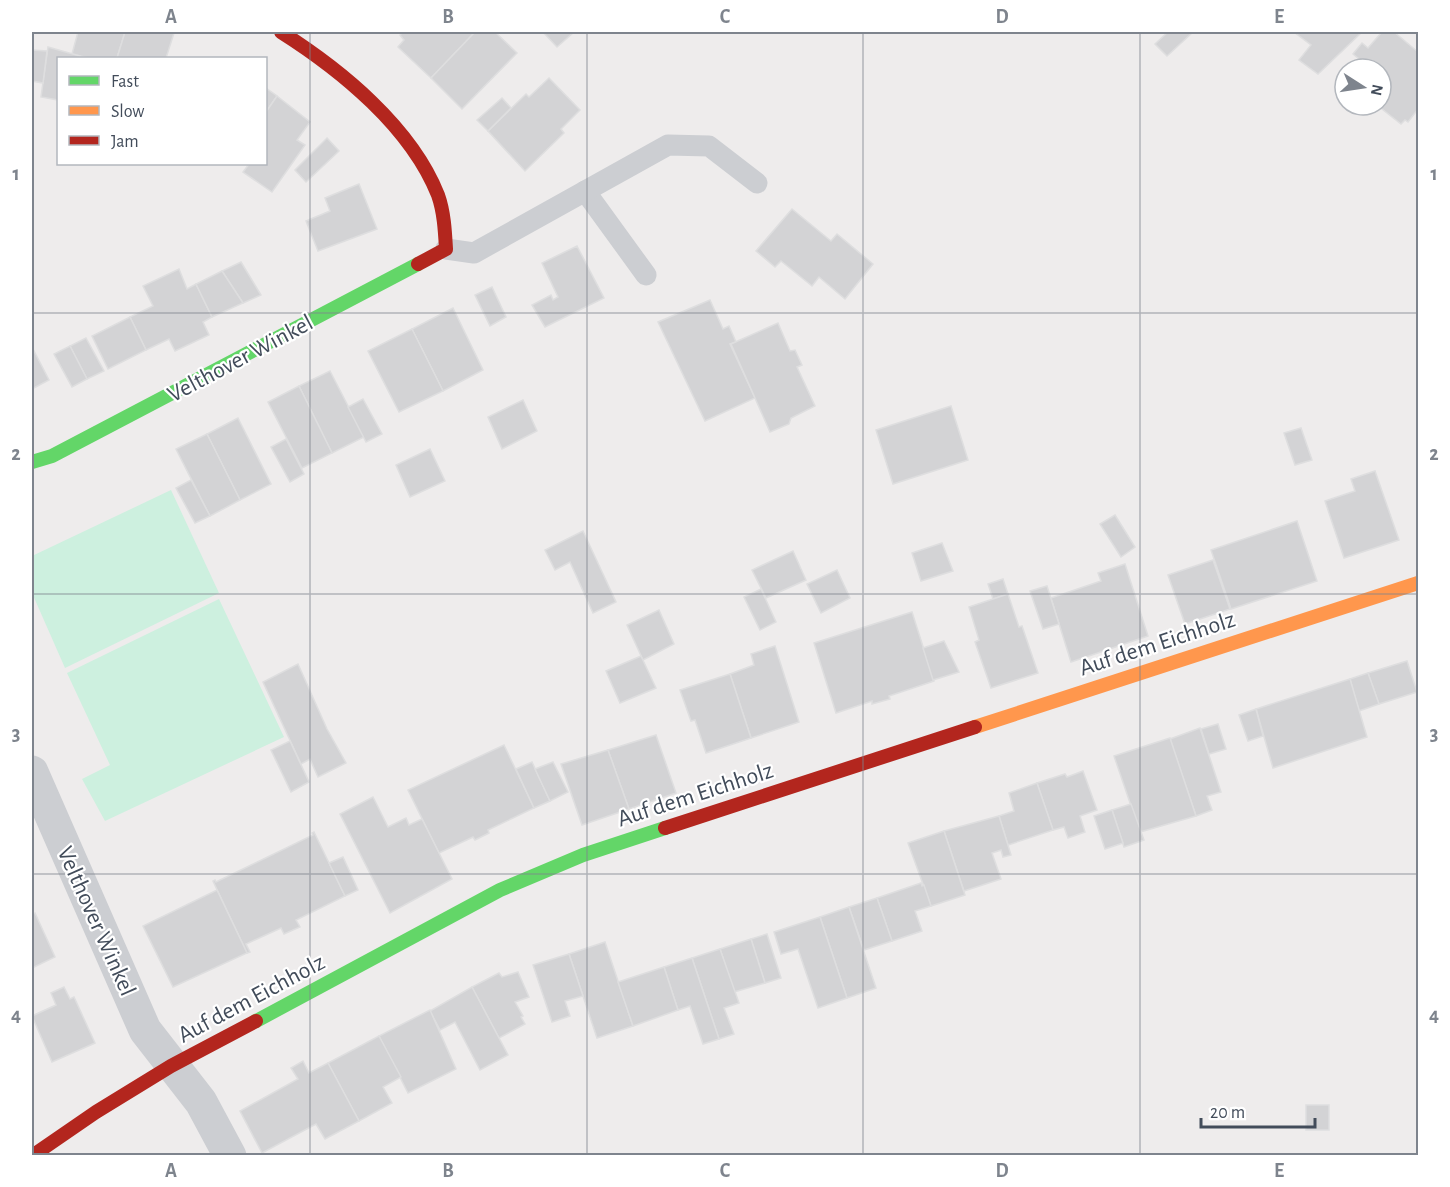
<svg xmlns="http://www.w3.org/2000/svg" width="1450" height="1187" font-family="'Alegreya Sans',sans-serif">
<style>
.green{fill:#cdf0df}
.building{fill:#d3d3d5;stroke:#dededf;stroke-width:1.5}
.lines{fill:none;stroke-linecap:round;stroke-linejoin:round}
.lane{stroke:#ccced2;stroke-width:21}
.street{stroke:#ccced2;stroke-width:33}
.fast{stroke:#63d668;stroke-width:14}
.slow{stroke:#ff974d;stroke-width:14}
.jam{stroke:#b3261e;stroke-width:14}
.grid{fill:none;stroke:#7e848d;stroke-width:1.5;stroke-opacity:0.55}
.labels{text-anchor:middle;stroke-width:4.5;stroke-linejoin:round;paint-order:stroke}
.street-label{font-size:24px;fill:#424c5a;stroke:#fff}
.neatline{fill:none;stroke:#7e848d;stroke-width:2}
.grid-label{font-size:20px;text-anchor:middle;font-weight:bold;fill:#7e848d}
</style>
<rect width="100%" height="100%" fill="#eeecec"/>
<g class="green">
<path d="M171,490L219,593L65,668L32,593V556Z"/>
<path d="M219,599L284,737L105,821L82,779L110,765L67,673Z"/>
</g>
<g class="building">
<path d="M78,32H125L117,58H88L72,54Z"/>
<path d="M125,32L174,33L166,58H117Z"/>
<path d="M403,32H475L431,78L398,47L404,40L400,35Z"/>
<path d="M475,32H495L517,53L462,109L431,78Z"/>
<path d="M543,32H574L557,47Z"/>
<path d="M1168,32H1193L1167,56L1155,44Z"/>
<path d="M1294,32H1362L1318,74L1299,60L1311,45Z"/>
<path d="M1382,32H1394L1418,52V109L1408,122L1405,120L1401,124L1377,105H1381V69H1352L1359,59L1353,54L1362,43L1368,48Z"/>
<path d="M48,47L80,56V58H58V100L41,97Z"/>
<path d="M32,50L47,51L43,83L32,81Z"/>
<path d="M549,78L580,110L561,129L564,133L525,171L488,131L526,94L529,97Z"/>
<path d="M266,88L277,96L266,112Z"/>
<path d="M277,96L310,122L297,140L305,145L272,192L243,172L249,164H266V112Z"/>
<path d="M502,98L511,108L488,131L477,120Z"/>
<path d="M327,138L339,151L306,182L295,170Z"/>
<path d="M359,184L377,229L318,251L306,221L330,211L325,198Z"/>
<path d="M792,209L831,241L837,234L873,264L845,299L819,277L812,286L781,261L775,267L756,251Z"/>
<path d="M577,246L604,298L545,327L532,305L551,295L553,300L558,297L542,263Z"/>
<path d="M241,262L261,295L243,303L222,271Z"/>
<path d="M179,269L187,289L196,284L212,317L203,322L209,335L175,351L169,339L146,350L130,317L153,306L143,286Z"/>
<path d="M222,271L243,303L212,317L196,284Z"/>
<path d="M492,287L506,317L490,326L475,295Z"/>
<path d="M710,300L723,329L729,326L736,342L730,344L755,398L705,421L658,322Z"/>
<path d="M453,308L483,370L443,391L412,329Z"/>
<path d="M130,317L146,350L108,369L92,336Z"/>
<path d="M778,323L790,351L795,350L802,365L797,367L815,406L791,418L789,424L770,432L731,344Z"/>
<path d="M412,329L443,391L399,412L368,351Z"/>
<path d="M86,338L104,371L87,379L70,346Z"/>
<path d="M70,346L87,379L72,387L54,354Z"/>
<path d="M32,347L49,380L32,389Z"/>
<path d="M330,371L364,437L332,453L299,386Z"/>
<path d="M299,386L332,453L302,468L268,402Z"/>
<path d="M363,399L382,434L366,442L348,407Z"/>
<path d="M523,400L537,431L502,449L488,417Z"/>
<path d="M951,406L968,460L893,484L876,430Z"/>
<path d="M238,418L271,484L240,500L207,434Z"/>
<path d="M1301,428L1312,460L1295,465L1284,433Z"/>
<path d="M207,434L240,500L210,516L176,449Z"/>
<path d="M286,439L304,474L290,482L271,447Z"/>
<path d="M430,449L445,481L410,497L396,465Z"/>
<path d="M1375,471L1399,540L1344,558L1325,501L1355,491L1351,479Z"/>
<path d="M191,480L210,516L195,523L176,488Z"/>
<path d="M1115,515L1135,547L1121,557L1100,524Z"/>
<path d="M1297,521L1317,581L1231,609L1211,550Z"/>
<path d="M583,531L616,602L593,613L570,562L555,570L545,550Z"/>
<path d="M942,543L953,571L921,581L912,553Z"/>
<path d="M793,551L806,580L766,598L752,570Z"/>
<path d="M1213,560L1230,609L1185,624L1168,575Z"/>
<path d="M1125,564L1148,636L1071,662L1051,598L1101,581L1098,573Z"/>
<path d="M837,570L850,598L821,613L807,584Z"/>
<path d="M1003,579L1008,594L993,599L988,584Z"/>
<path d="M1047,586L1059,624L1043,629L1030,591Z"/>
<path d="M761,589L776,622L760,630L744,597Z"/>
<path d="M1008,594L1019,627L1022,626L1038,673L991,688L975,642L979,640L969,607Z"/>
<path d="M659,610L674,644L643,660L627,625Z"/>
<path d="M912,612L934,681L889,696L890,699L872,704V701L836,713L814,643Z"/>
<path d="M944,641L959,672L933,680L923,648Z"/>
<path d="M775,646L799,722L751,738L730,674L754,665L751,654Z"/>
<path d="M641,656L656,688L620,703L606,671Z"/>
<path d="M1407,661L1417,692L1379,704L1368,673Z"/>
<path d="M298,664L327,729L346,763L318,777L310,759L301,764L263,682Z"/>
<path d="M1368,673L1379,704L1359,711L1350,679Z"/>
<path d="M730,674L751,738L706,753L695,720L691,721L680,690Z"/>
<path d="M1350,679L1367,737L1273,768L1256,709Z"/>
<path d="M1256,709L1263,736L1248,741L1239,715Z"/>
<path d="M1218,724L1226,749L1209,754L1201,729Z"/>
<path d="M1200,728L1221,792L1207,796L1212,810L1196,816L1170,739Z"/>
<path d="M656,735L676,793L629,809L608,750Z"/>
<path d="M1170,738L1196,816L1140,832L1114,756Z"/>
<path d="M290,741L309,782L291,792L271,750Z"/>
<path d="M504,745L534,808L488,830L489,833L475,840L473,837L439,853L408,790Z"/>
<path d="M608,750L629,809L582,825L561,764Z"/>
<path d="M532,762L550,801L534,808L516,769Z"/>
<path d="M553,762L568,792L550,801L535,769Z"/>
<path d="M1083,771L1097,810L1080,816L1085,832L1068,838L1064,827L1053,830L1037,783L1065,774L1067,777Z"/>
<path d="M1037,783L1053,830L1008,845L999,816L1014,811L1009,793Z"/>
<path d="M373,797L388,827L406,818L409,825L422,819L452,879L390,913L340,814Z"/>
<path d="M1131,804L1144,840L1124,847L1112,810Z"/>
<path d="M1112,810L1123,843L1105,849L1094,816Z"/>
<path d="M999,816L1011,855L1003,857L1001,850L992,853L1001,879L964,891L944,831Z"/>
<path d="M944,831L965,895L931,906L908,843Z"/>
<path d="M314,832L345,896L296,920L300,927L284,934L281,928L246,944L250,952L247,953L213,881L215,880L216,882L313,835L312,833Z"/>
<path d="M343,857L358,890L345,896L329,863Z"/>
<path d="M921,883L922,886L924,885L931,906L915,911L922,931L892,941L877,898Z"/>
<path d="M217,890L247,953L173,987L143,926Z"/>
<path d="M877,898L892,941L864,950L849,907Z"/>
<path d="M849,907L876,988L847,998L820,917Z"/>
<path d="M35,913L55,957L32,968V915Z"/>
<path d="M820,917L847,998L818,1008L798,949L781,954L774,932Z"/>
<path d="M767,934L781,978L765,983L751,939Z"/>
<path d="M751,939L765,983L734,992L720,949Z"/>
<path d="M605,942L633,1026L597,1038L569,954Z"/>
<path d="M720,949L739,1003L724,1008L734,1034L719,1039L692,958Z"/>
<path d="M569,954L583,996L565,1001L570,1016L552,1022L533,965Z"/>
<path d="M692,958L719,1039L703,1044L690,1006L678,1010L664,967Z"/>
<path d="M664,967L678,1010L633,1026L618,982Z"/>
<path d="M518,972L529,997L515,1002L523,1016L521,1017L525,1024L499,1038L472,987L499,973L502,977Z"/>
<path d="M64,987L70,999L74,997L95,1043L52,1062L32,1016L56,1005L51,993Z"/>
<path d="M472,987L508,1055L480,1070L455,1022L440,1030L430,1011Z"/>
<path d="M430,1010L456,1069L408,1093L379,1036Z"/>
<path d="M379,1036L401,1077L383,1087L392,1103L359,1121L328,1063Z"/>
<path d="M303,1061L309,1073L328,1063L359,1121L325,1139L316,1124L262,1153L240,1111L298,1079L291,1068Z"/>
<rect x="1306" y="1105" width="23" height="25"/>
</g>
<g class="lines">
<g class="lane">
<path d="M585,191L646,275"/>
<path d="M446,249L474,253L668,145L709,146L757,183"/>
</g>
<path class="street" d="M32,772L145,1030L201,1102L230,1156"/>
<g class="fast">
<path d="M32,462L52,456L418,264"/>
<path d="M256,1021L500,890L583,855L665,828"/>
</g>
<path class="slow" d="M975,727L1418,583"/>
<g class="jam">
<path d="M281,32C341,70 411,127 438,195C444,212 445,231 446,249L418,264"/>
<path d="M665,828L975,727"/>
<path d="M32,1156L96,1112L171,1066L256,1021"/>
</g>
</g>
<path class="grid" d="M310,32V1156M587,32V1156M863,32V1156M1140,32V1156M32,313H1418M32,594H1418M32,874H1418"/>
<g class="labels">
<g class="street-label">
<text transform="translate(240 358) rotate(-28)" y="8">Velthover Winkel</text>
<text transform="translate(1157 643) rotate(-18)" y="8">Auf dem Eichholz</text>
<text transform="translate(695 794) rotate(-18)" y="8">Auf dem Eichholz</text>
<text transform="translate(97 921) rotate(66)" y="8">Velthover Winkel</text>
<text transform="translate(251 998) rotate(-28)" y="8">Auf dem Eichholz</text>
</g>
</g>
<rect width="1450" height="1187" fill="none" stroke="#ffffff" stroke-width="66"/>
<rect x="57" y="57" width="210" height="108" fill="#ffffff" stroke="#b3b7bd" stroke-width="1.5"/>
<rect x="69" y="76" width="30" height="9" fill="#63d668" stroke="#b3b7bd" stroke-width="1.5"/>
<text x="111" y="87" font-size="18" fill="#424c5a">Fast</text>
<rect x="69" y="106" width="30" height="9" fill="#ff974d" stroke="#b3b7bd" stroke-width="1.5"/>
<text x="111" y="117" font-size="18" fill="#424c5a">Slow</text>
<rect x="69" y="136" width="30" height="9" fill="#b3261e" stroke="#b3b7bd" stroke-width="1.5"/>
<text x="111" y="147" font-size="18" fill="#424c5a">Jam</text>
<g transform="translate(1363 87) rotate(102)"><circle r="28" fill="#ffffff" stroke="#b3b7bd" stroke-width="1.5"/>
<path d="M0-4.5L10 22L0 15L-10 22Z" fill="#7e848d"/>
<text y="-9" font-size="16" font-weight="bold" text-anchor="middle" fill="#424c5a">N</text>
</g>
<path d="M1201 1118v9h114v-9" fill="none" stroke="#424c5a" stroke-width="3"/>
<text x="1210" y="1118" font-size="18" fill="#424c5a" stroke="#ffffff" stroke-width="4.5" paint-order="stroke">20 m</text>
<rect x="33" y="33" width="1384" height="1121" class="neatline"/>
<g class="grid-label">
<text x="171" y="23">A</text>
<text x="448" y="23">B</text>
<text x="725" y="23">C</text>
<text x="1002" y="23">D</text>
<text x="1279" y="23">E</text>
<text x="16" y="180">1</text>
<text x="1434" y="180">1</text>
<text x="16" y="460">2</text>
<text x="1434" y="460">2</text>
<text x="16" y="740">3</text>
<text x="1434" y="740">3</text>
<text x="16" y="1021">4</text>
<text x="1434" y="1021">4</text>
<text x="171" y="1177">A</text>
<text x="448" y="1177">B</text>
<text x="725" y="1177">C</text>
<text x="1002" y="1177">D</text>
<text x="1279" y="1177">E</text>
</g>
</svg>
